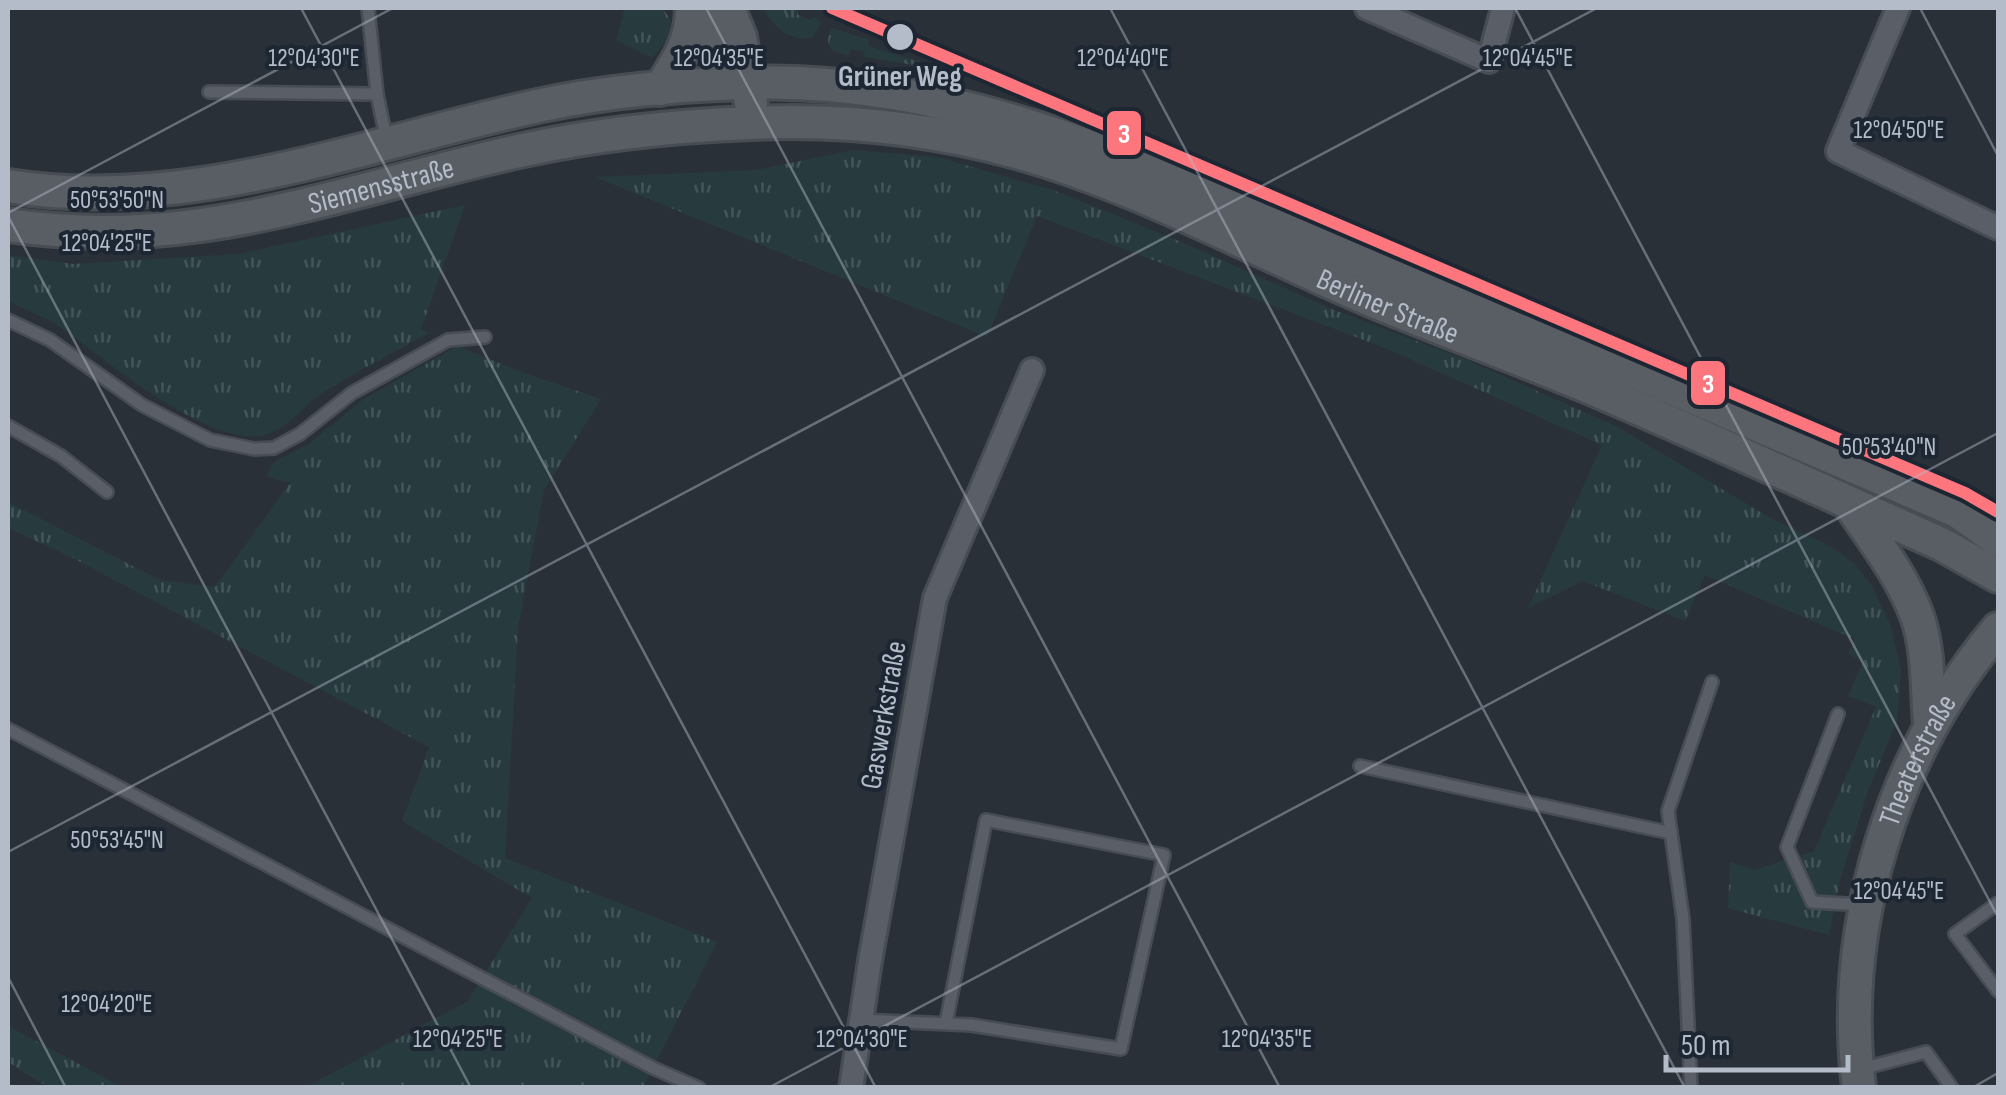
<svg xmlns="http://www.w3.org/2000/svg" width="2006" height="1095" font-family="'Sofia Sans Condensed',sans-serif">
<style>
.grass{fill:url(#grass-tufts)}
.lines{fill:none;stroke-linecap:round;stroke-linejoin:round}
.lane-casing{stroke:#484c53;stroke-width:16}
.street-casing{stroke:#484c53;stroke-width:28}
.secondary-casing{stroke:#484c53;stroke-width:38}
.lane{stroke:#5a5e66;stroke-width:11}
.street{stroke:#5a5e66;stroke-width:22}
.secondary{stroke:#595d64;stroke-width:32}
.tram-1-casing{stroke:#1d2633;stroke-width:20}
.tram-1{stroke:#fd767e;stroke-width:12}
.ticks{fill:none;stroke:#b4bcc9;stroke-width:2.5;stroke-opacity:0.45}
.stop-dot{fill:#b4bcc9;stroke:#1d2633;stroke-width:4}
.labels{text-anchor:middle;stroke-width:8;stroke-linejoin:round;paint-order:stroke}
.stop-label{font-size:30px;font-weight:bold;fill:#b4bcc9;stroke:#1d2633}
.street-label{font-size:30px;fill:#b4bcc9;stroke:#1d2633}
.ticks-label{font-size:25px;text-anchor:middle;fill:#b4bcc9;stroke:#1d2633;stroke-width:8;stroke-linejoin:round;paint-order:stroke}
.line-badge{stroke:#1d2633;stroke-width:4}
.badge-label{font-size:28px;text-anchor:middle;font-weight:bold;fill:#fff}
</style>
<defs>
<pattern id="grass-tufts" width="24" height="20" patternUnits="userSpaceOnUse" patternTransform="scale(2.5)"><rect width="24" height="20" fill="#273a3e"/><path d="M3 7l-1-3M5 7V3M7 7l1-3M15 17l-1-3M17 17v-4M19 17l1-3" fill="none" stroke="#445559"/></pattern>
</defs>
<rect width="100%" height="100%" fill="#2a3038"/>
<g class="grass">
<path d="M625,8H662L671,20L669,39L652,58L616,40Z"/>
<path d="M762,8L798,10V15L811,20L814,16L821,23L812,38C789,42 774,26 762,8Z"/>
<path d="M831,28L868,39L869,46L920,62V66L864,57L865,52L851,49L849,55C830,52 824,47 831,28Z"/>
<path d="M853,150L937,157L1053,190L1174,239L1334,310L1467,360L1616,426L1772,519L1828,545L1854,563L1872,586L1891,627L1901,670L1897,721L1869,788L1840,880L1829,935L1728,908L1730,862L1754,870L1814,851L1876,707L1848,696L1863,661L1848,654L1855,639L1705,575L1685,621L1583,581L1528,608L1602,445L1385,348L1037,216L987,337L595,177L756,170Z"/>
<path d="M465,205L421,329L429,333C391,354 352,373 317,397C301,409 287,428 268,434C213,452 105,359 62,328C46,317 25,310 8,301V255L73,264L238,254Z"/>
<path d="M458,346L516,370L601,399L544,490L518,628L505,858L717,942L643,1087H306L467,1002L532,898L402,821L429,747L73,558L8,528V502L160,580L215,587L290,483L266,476L274,462L310,443L365,398Z"/>
<path d="M8,1026L122,1087H48L8,1062Z"/>
</g>
<g class="lines">
<defs>
<g id="lane">
<path d="M368,8L377,94L387,142"/>
<path d="M209,92L377,94"/>
<path d="M8,320L50,340L142,405L210,440L254,449L274,448L300,434L352,393L448,340L485,337"/>
<path d="M8,426L61,456L107,492"/>
<path d="M1838,714L1787,847L1812,902L1865,905"/>
<path d="M8,729L653,1068L699,1088"/>
<path d="M1360,766L1671,833"/>
<path d="M1998,903L1955,934L1998,991"/>
<path d="M861,1020L971,1025L1121,1049L1164,855L986,820L946,1023"/>
<path d="M1861,1069L1926,1052L1952,1088"/>
<path d="M1691,1088L1683,919L1668,811L1712,682"/>
</g>
<g id="street">
<path d="M1367,8L1489,61L1503,8"/>
<path d="M1898,8L1838,151L1998,228"/>
<path d="M851,1088L870,961L935,598L1032,370"/>
</g>
<g id="secondary">
<path d="M697,8L716,46L748,83"/>
<path d="M728,8L740,37L751,103"/>
<path d="M660,89C678,61 692,41 692,8"/>
<path d="M8,186C187,215 369,142 542,105C608,91 678,85 746,83C981,75 1189,188 1398,277C1480,312 1564,343 1646,377C1750,421 1853,467 1957,511L1998,540"/>
<path id="s1" d="M8,225C71,234 138,234 201,225C308,210 413,174 519,151C595,134 673,126 751,123C841,119 927,128 1013,151C1138,185 1253,250 1371,300C1443,330 1517,357 1589,387C1708,438 1825,492 1943,545L1998,576"/>
<path d="M1849,503C1873,539 1902,575 1917,616C1929,649 1927,688 1930,723"/>
<path id="s2" d="M1859,1088C1839,925 1893,753 1998,629"/>
</g>
</defs>
<use href="#lane" class="lane-casing"/>
<use href="#street" class="street-casing"/>
<use href="#secondary" class="secondary-casing"/>
<use href="#lane" class="lane"/>
<use href="#street" class="street"/>
<use href="#secondary" class="secondary"/>
<defs>
<path id="tram-1" d="M832,8L1965,493L1998,512"/>
</defs>
<use href="#tram-1" class="tram-1-casing"/>
<use href="#tram-1" class="tram-1"/>
</g>
<path class="ticks" d="M301,8L876,1088M706,8L1280,1088M1110,8L1685,1088M1515,8L1998,917M1920,8L1998,156M8,213L393,8M8,216L471,1088M8,852L1597,8M8,977L66,1088M768,1088L1998,433M1972,1088L1998,1073"/>
<circle class="stop-dot" cx="900" cy="37" r="15"/>
<g class="labels">
<g class="stop-label">
<text x="900" y="86">Grüner Weg</text>
</g>
<g class="street-label">
<text dy="10" stroke="none"><textPath href="#s1" startOffset="378">Siemensstraße</textPath></text>
<text dy="10" stroke="none"><textPath href="#s1" startOffset="1425">Berliner Straße</textPath></text>
<text transform="translate(883 715) rotate(-80)" y="10">Gaswerkstraße</text>
<text dy="10" stroke="none"><textPath href="#s2" startOffset="338">Theaterstraße</textPath></text>
</g>
</g>
<g class="ticks-label">
<text x="314" y="66">12°04'30"E</text>
<text x="719" y="66">12°04'35"E</text>
<text x="1123" y="66">12°04'40"E</text>
<text x="1528" y="66">12°04'45"E</text>
<text x="1899" y="138">12°04'50"E</text>
<text x="117" y="208">50°53'50"N</text>
<text x="107" y="251">12°04'25"E</text>
<text x="1889" y="455">50°53'40"N</text>
<text x="117" y="848">50°53'45"N</text>
<text x="1899" y="899">12°04'45"E</text>
<text x="107" y="1012">12°04'20"E</text>
<text x="458" y="1047">12°04'25"E</text>
<text x="862" y="1047">12°04'30"E</text>
<text x="1267" y="1047">12°04'35"E</text>
</g>
<g class="line-badge">
<rect x="1105" y="109" width="38" height="48" rx="10" fill="#fd767e"/>
<rect x="1689" y="359" width="38" height="48" rx="10" fill="#fd767e"/>
</g>
<g class="badge-label">
<text x="1124" y="143">3</text>
<text x="1708" y="393">3</text>
</g>
<rect width="2006" height="1095" fill="none" stroke="#b4bcc9" stroke-width="20"/>
<path d="M1666 1055v15h182v-15" fill="none" stroke="#b4bcc9" stroke-width="5"/>
<text x="1681" y="1055" font-size="30" fill="#b4bcc9" stroke="#1d2633" stroke-width="8" paint-order="stroke">50 m</text>
</svg>
